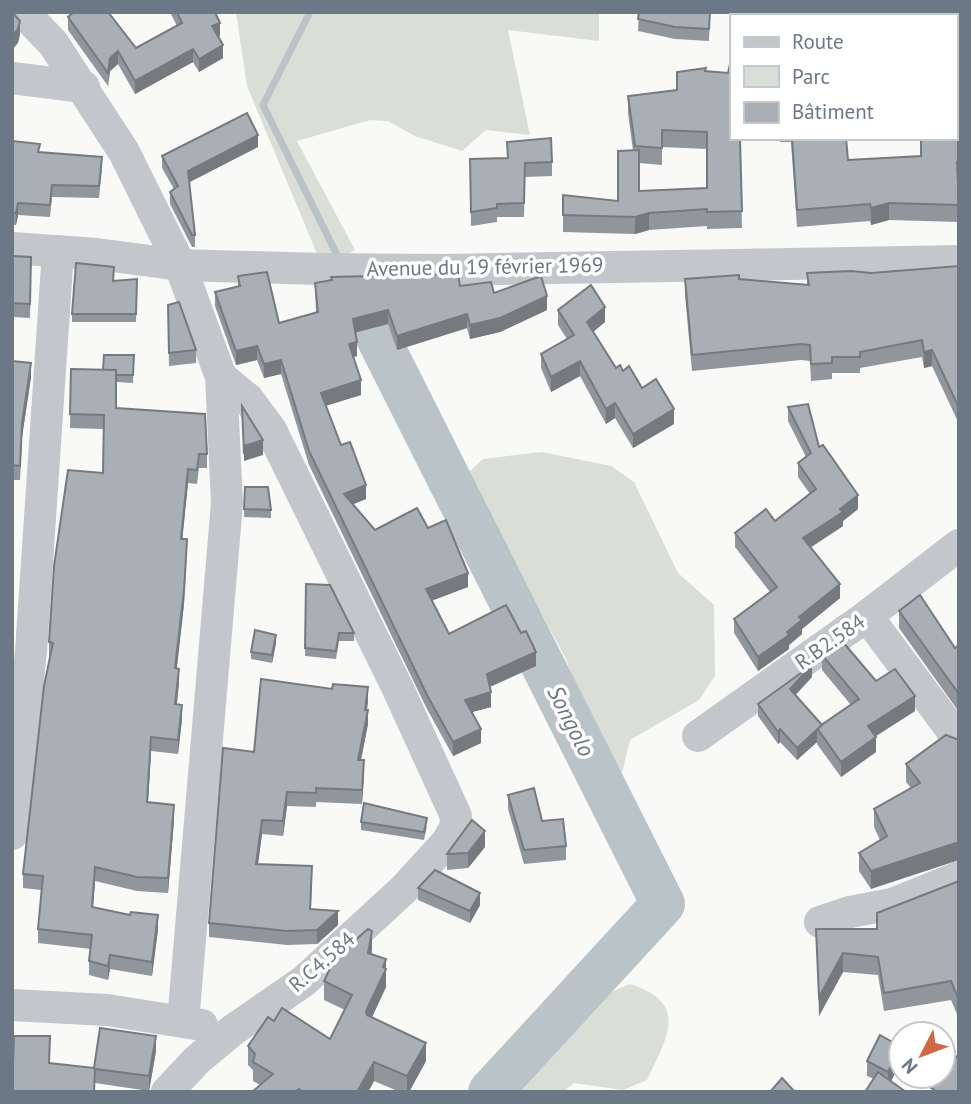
<svg xmlns="http://www.w3.org/2000/svg" width="971" height="1104" font-family="'PT Sans',sans-serif">
<style>
.green{fill:#d9ded7}
.lines{fill:none;stroke-linecap:round;stroke-linejoin:round}
.stream{stroke:#bac3c7;stroke-width:7}
.river{stroke:#bac3c7;stroke-width:44}
.minor{stroke:#c3c6ca;stroke-width:32}
.wall{fill:#91969c;fill-rule:evenodd}
.shaded-wall{fill:#767a7f}
.building{fill:#a9afb5;stroke:#767a7f;stroke-width:2}
.labels{text-anchor:middle;stroke-width:7;stroke-linejoin:round;paint-order:stroke}
.street-label{font-size:21px;fill:#6c7885;stroke:#fff}
.water-label{font-size:23px;font-style:italic;fill:#67787f;stroke:#fff}
</style>
<rect width="100%" height="100%" fill="#f9f9f7"/>
<g class="green">
<path d="M236,12H599V41L508,30L530,135L486,130L462,151L415,136L388,121L370,120L297,141L355,250L323,268L247,86Z"/>
<path d="M542,452L611,466L634,482L678,573L714,605L715,676L699,700L630,740L622,773L593,736L566,659L538,607L470,519L460,495L466,475L483,459Z"/>
<path d="M630,984C690,1003 667,1038 647,1080L623,1090L574,1083L563,1092H504C540,1053 579,1002 630,984Z"/>
</g>
<g class="lines">
<path class="stream" d="M310,12L263,105L339,259"/>
<path class="river" d="M364,310L663,904L490,1092"/>
<g class="minor">
<path d="M23,12L53,43L124,152L180,265L221,377L227,503L183,1022"/>
<path d="M12,78L84,87"/>
<path d="M12,248L97,254L180,265L320,269L442,270L959,261"/>
<path d="M867,616L959,740"/>
<path d="M698,736L867,616L959,545"/>
<path d="M12,834L31,651L58,251"/>
<path d="M820,922L850,912L892,904L959,877"/>
<path d="M12,1005L107,1010L202,1025"/>
<path d="M167,1092L197,1060L233,1030L304,981L404,889L447,842L455,828L456,816L398,689L271,430L248,399L221,377"/>
</g>
</g>
<g class="wall">
<path d="M170,12H215L220,36H218L223,58L199,72L193,62L135,94L118,64L110,71L108,86L68,30V17L136,48L177,26Z"/>
<path d="M639,12H710L709,41L675,39L638,31Z"/>
<path d="M959,12V222L889,220L871,225L870,221L797,227L791,142H780V138H846L848,160L921,156Z"/>
<path d="M706,71L740,138L742,228L707,229V226L649,230L635,234L563,232V195L618,201L633,151L628,113V96L677,90V72ZM662,147L707,149V188L639,191V163L662,165Z"/>
<path d="M12,141L40,152L102,169L99,198L52,197L50,217L18,215L16,225H12Z"/>
<path d="M507,142L552,162V176L525,177L524,217H497V222L471,226L470,159L507,158Z"/>
<path d="M258,147L189,182L195,235V247H192L170,204V192L174,189L162,168V156Z"/>
<path d="M12,256L31,271L30,318L12,317Z"/>
<path d="M959,266V424L932,366L924,368L922,357L860,368V373H832V379L811,381L810,361L801,360L692,371L685,295V279H739L807,285V273H871Z"/>
<path d="M238,276L279,323L316,313L315,283L460,286L494,293L547,310L500,332L470,339L467,328L397,350L388,324L355,333L357,356L354,357L361,395L326,406L341,445L366,499L353,504L375,530L428,528L468,587L432,600L449,634L536,666L490,687L491,707L472,712L481,743L453,756L427,709L309,465L281,374L264,378L257,360L236,365L215,306V292L238,287Z"/>
<path d="M137,279L136,322H72V314L114,281Z"/>
<path d="M168,305L196,350V363L169,366Z"/>
<path d="M558,310L605,322L593,332L616,368L623,371L642,388L674,424L633,448L615,418L606,424L580,376L551,392L541,368V354L567,339L558,325Z"/>
<path d="M134,355L133,383L116,382V408L207,454V468H199L197,484L188,483L182,539L187,553L184,604L177,668L179,683L177,704L182,719L178,754L151,751L148,803L174,820L168,893L137,891L95,881L93,907L158,929L152,976L110,969L108,980L89,975V961L91,949L38,943V929L41,890L23,888V874L50,657H49V642L103,473L104,429L70,428L71,369L103,370Z"/>
<path d="M12,361L31,377L22,437L20,480H12Z"/>
<path d="M788,407L819,447L858,509L843,521V526L810,548L840,598L802,629V634L789,645V649L758,671L734,633V619L770,592L735,547V533L775,521L810,494L798,477V463L806,457L788,421Z"/>
<path d="M245,487L271,510V518L244,517Z"/>
<path d="M306,584L354,633V641H339L336,659L305,656Z"/>
<path d="M899,611L955,648L959,645V712L899,628Z"/>
<path d="M276,643L272,663L251,659V652Z"/>
<path d="M822,655L876,681L915,711L876,736V752L841,777L817,744V742L797,760L780,742L778,744L758,716V704L812,677L795,695L822,725L851,705L822,670Z"/>
<path d="M368,701L367,710L368,724L361,760L364,774L362,804L316,802V807L287,806L283,836L262,834L258,864L312,880L311,909L338,925L317,944L287,945L209,937V923L254,752Z"/>
<path d="M946,735L871,889L859,871V853L880,840L874,827V809L911,788L906,782V764Z"/>
<path d="M508,795L566,846V860L524,864L508,809Z"/>
<path d="M361,822L427,826L424,840L361,830Z"/>
<path d="M485,847L468,868L447,870V854Z"/>
<path d="M959,881V1019L951,1000L884,1011L878,975L843,972L819,1016L816,929H877Z"/>
<path d="M418,888L480,905L470,923L418,900Z"/>
<path d="M372,949V954L386,977V987L372,1017L426,1061L409,1092H400L374,1081L368,1092H252L260,1085L253,1081V1070L248,1065V1046L274,1021L330,1039L345,1010L324,1000V981Z"/>
<path d="M901,1047V1062L891,1081L874,1079L867,1076V1061Z"/>
<path d="M50,1051V1063L94,1068L156,1051L149,1091L95,1083L94,1092H12Z"/>
</g>
<g class="shaded-wall">
<path d="M20,21V35L18,43L12,50V36Z"/>
<path d="M220,23V36L212,38V26Z"/>
<path d="M223,45V58L199,72V59Z"/>
<path d="M193,49V62L135,94V81Z"/>
<path d="M118,51V64L110,71L108,86L110,58Z"/>
<path d="M258,135V147L188,183V171Z"/>
<path d="M18,203V215L16,225V213Z"/>
<path d="M889,203V220L871,225V208Z"/>
<path d="M649,213V230L635,234V217Z"/>
<path d="M547,296V310L500,332L470,339V325Z"/>
<path d="M605,307V322L587,337V322Z"/>
<path d="M388,310V324L353,333V319Z"/>
<path d="M467,314V328L397,350V336Z"/>
<path d="M357,342V356L349,358V344Z"/>
<path d="M257,346V360L236,365V351Z"/>
<path d="M932,350V366L924,368V352Z"/>
<path d="M281,360V374L264,378V364Z"/>
<path d="M580,361V376L551,392V377Z"/>
<path d="M31,363V377L22,437L20,480L22,423Z"/>
<path d="M361,380V395L321,407V393Z"/>
<path d="M615,403V418L606,424V409Z"/>
<path d="M674,409V424L633,448V434Z"/>
<path d="M263,440V455L244,461V469V446Z"/>
<path d="M188,469V483L181,553V539Z"/>
<path d="M366,485V499L344,508V494Z"/>
<path d="M858,495V509L843,521V526L803,552V538Z"/>
<path d="M187,539L184,604L175,682V668Z"/>
<path d="M468,573V587L426,603V589Z"/>
<path d="M840,584V598L802,629V634L789,645V649L758,671V657L787,632L799,617Z"/>
<path d="M276,635V643L272,663V655Z"/>
<path d="M536,652V666L487,688V674Z"/>
<path d="M812,665V677L790,701V689Z"/>
<path d="M179,669V683L175,718V704Z"/>
<path d="M368,687V701L365,724V710Z"/>
<path d="M491,692V707L465,714V700Z"/>
<path d="M915,696V711L868,741V726Z"/>
<path d="M182,705V719L178,754V740Z"/>
<path d="M368,710V724L358,774V760Z"/>
<path d="M481,729V743L453,756V742Z"/>
<path d="M780,729V742L778,744V732Z"/>
<path d="M817,730V742L797,760V748Z"/>
<path d="M151,737V751L147,817V802Z"/>
<path d="M876,737V752L841,777V762Z"/>
<path d="M364,760V774L362,804V790Z"/>
<path d="M287,792V806L283,836V821Z"/>
<path d="M174,805V820L168,893V878Z"/>
<path d="M262,820V834L256,879V864Z"/>
<path d="M485,831V847L468,868V853Z"/>
<path d="M959,842V860L871,889V871Z"/>
<path d="M95,867V881L92,921V907Z"/>
<path d="M480,893V905L470,923V911Z"/>
<path d="M338,911V925L317,944V930Z"/>
<path d="M158,915V929L152,976V962Z"/>
<path d="M372,931V949L368,972V953Z"/>
<path d="M843,953V972L819,1016V997Z"/>
<path d="M110,955V969L108,980V966Z"/>
<path d="M386,959V987L366,1030V1011Z"/>
<path d="M156,1036V1051L149,1091V1076Z"/>
<path d="M426,1043V1061L409,1092H407V1076Z"/>
<path d="M901,1047V1062L888,1087V1072Z"/>
<path d="M374,1062V1081L368,1092H357Z"/>
</g>
<g class="building">
<path d="M12,12L20,21L18,29L12,36Z"/>
<path d="M74,12H108L136,48L182,23L177,12H215L220,23L212,26L223,45L199,59L193,49L135,81L118,51L110,58L108,73L68,17Z"/>
<path d="M639,12H710L709,29L675,27L638,19Z"/>
<path d="M739,12H822V16H738Z"/>
<path d="M916,12H959V162H957L959,205L889,203L871,208L870,204L797,210L792,138H846L848,160L921,156V138H955V16H916Z"/>
<path d="M730,64H731V138H740L742,211L707,212V209L649,213L635,217L563,215V195L618,201V151L639,150V191L707,188V132L662,130V148L635,146L628,96L677,90V72L706,68L705,71L728,73Z"/>
<path d="M247,113L258,135L188,171L195,235H192L170,192L178,186L162,156Z"/>
<path d="M551,138L552,162L525,163L524,203L497,204V208L471,212L470,159L508,158L507,142Z"/>
<path d="M12,141L40,144L38,152L102,157L99,186L52,185L50,205L18,203L16,213H12Z"/>
<path d="M12,256L31,257L30,304L12,303Z"/>
<path d="M76,263L114,267L113,281L137,279L136,314H72Z"/>
<path d="M959,266V408L932,350L924,352L922,340L860,352V357H832V363L811,364L810,345L801,344L692,355L685,279L739,275V279L809,285L807,273L851,271L871,273Z"/>
<path d="M267,272L279,323L318,312L315,283L332,280L331,277L458,274L460,286L491,282L494,293L541,276L547,296L500,318L470,325L467,314L397,336L388,310L353,319L357,342L349,344L361,380L321,393L341,445L350,442L366,485L344,494L375,530L417,508L428,528L446,520L468,573L426,589L449,634L506,605L521,633L526,631L536,652L487,674L491,692L465,700L481,729L453,742L427,695L309,451L281,360L264,364L257,346L236,351L215,292L240,286L238,276Z"/>
<path d="M591,285L605,307L587,322L616,368L620,365L623,371L629,366L642,388L656,379L674,409L633,434L615,403L606,409L580,361L551,377L541,354L574,335L558,310Z"/>
<path d="M179,302L196,350L169,353L168,305Z"/>
<path d="M104,355H134L133,375H116V370H103Z"/>
<path d="M12,361L31,363L22,423L20,466L12,465Z"/>
<path d="M71,369L116,370V408L205,414L207,454H199L197,470L188,469L181,539H187L184,590L175,668L179,669L175,704L182,705L178,740L151,737L147,802L174,805L168,878L137,877L95,867L92,907L130,915L131,912L158,915L152,962L110,955L108,966L89,961L92,935L38,929L43,876L23,874L44,686L53,643L49,642L54,566L68,470L103,473L104,415L70,414Z"/>
<path d="M808,404L819,447L823,445L858,495L840,509L843,512L803,538L840,584L799,617L802,620L787,632L789,635L758,657L734,619L777,587L735,533L766,509L775,521L816,489L798,463L811,453L788,407Z"/>
<path d="M242,406L263,440L244,446V454Z"/>
<path d="M245,487H268L271,510L244,509Z"/>
<path d="M306,584L330,585L354,633H339L336,651L305,648Z"/>
<path d="M920,595L955,648L959,645V694L899,611Z"/>
<path d="M255,630L276,635L272,655L251,652Z"/>
<path d="M842,641L876,681L895,669L915,696L868,726L876,737L841,762L817,728L859,699L822,655Z"/>
<path d="M812,665L790,689L822,725L797,748L780,729L778,732L758,704Z"/>
<path d="M261,679L332,689L333,684L368,687L365,710H368L358,760H364L362,790L316,788V793L287,792L283,821L262,820L256,864L312,866L310,909L338,911L317,930L287,931L209,923L223,748L254,752Z"/>
<path d="M946,735L959,740V842L871,871L859,853L887,836L874,809L920,783L906,764Z"/>
<path d="M534,788L542,821L563,819L566,846L524,850L508,795Z"/>
<path d="M364,803L427,818L424,832L361,822Z"/>
<path d="M472,820L485,831L468,853L447,854Z"/>
<path d="M435,870L480,893L470,911L418,888Z"/>
<path d="M959,881V1001L951,981L884,993L878,957L843,953L819,997L816,929H877V913Z"/>
<path d="M368,929L372,931L368,953L386,959L383,967L386,969L366,1011L367,1015L426,1043L407,1076L374,1062L357,1092H303L299,1089L295,1092H252L273,1074L253,1062L255,1054L248,1046L268,1017L274,1021L282,1008L330,1039L352,995L324,981L335,958Z"/>
<path d="M100,1028L156,1036L149,1076L95,1069L94,1092H12L14,1036H50L49,1063L94,1068Z"/>
<path d="M880,1035L901,1047L888,1072L867,1061Z"/>
<path d="M959,1054V1092H937L930,1087L940,1076H943V1072Z"/>
<path d="M878,1072L906,1092H865Z"/>
<path d="M782,1078L795,1092H770Z"/>
</g>
<g class="labels">
<g class="street-label">
<text transform="translate(485 267) rotate(-1)" y="7">Avenue du 19 février 1969</text>
<text transform="translate(830 642) rotate(-35)" y="7">R.B2.584</text>
<text transform="translate(322 962) rotate(-41)" y="7">R.C4.584</text>
</g>
<g class="water-label">
<text transform="translate(571 721) rotate(63)" y="8">Songolo</text>
</g>
</g>
<rect width="971" height="1104" fill="none" stroke="#6c7885" stroke-width="28"/>
<rect x="730" y="14" width="228" height="126" fill="#ffffff" stroke="#c4c9ce" stroke-width="2"/>
<rect x="744" y="37" width="35" height="10" fill="#c3c6ca" stroke="#c4c9ce" stroke-width="2"/>
<text x="792" y="49" font-size="21" fill="#6c7885">Route</text>
<rect x="744" y="66" width="35" height="21" fill="#d9ded7" stroke="#c4c9ce" stroke-width="2"/>
<text x="792" y="84" font-size="21" fill="#6c7885">Parc</text>
<rect x="744" y="102" width="35" height="21" fill="#a9afb5" stroke="#c4c9ce" stroke-width="2"/>
<text x="792" y="119" font-size="21" fill="#6c7885">Bâtiment</text>
<g transform="translate(922 1055) rotate(228)"><circle r="33" fill="#ffffff" stroke="#c4c9ce" stroke-width="2"/>
<path d="M0-5L12 26L0 18L-12 26Z" fill="#d06941"/>
<text y="-10" font-size="19" font-weight="bold" text-anchor="middle" fill="#6c7885">N</text>
</g>
</svg>
